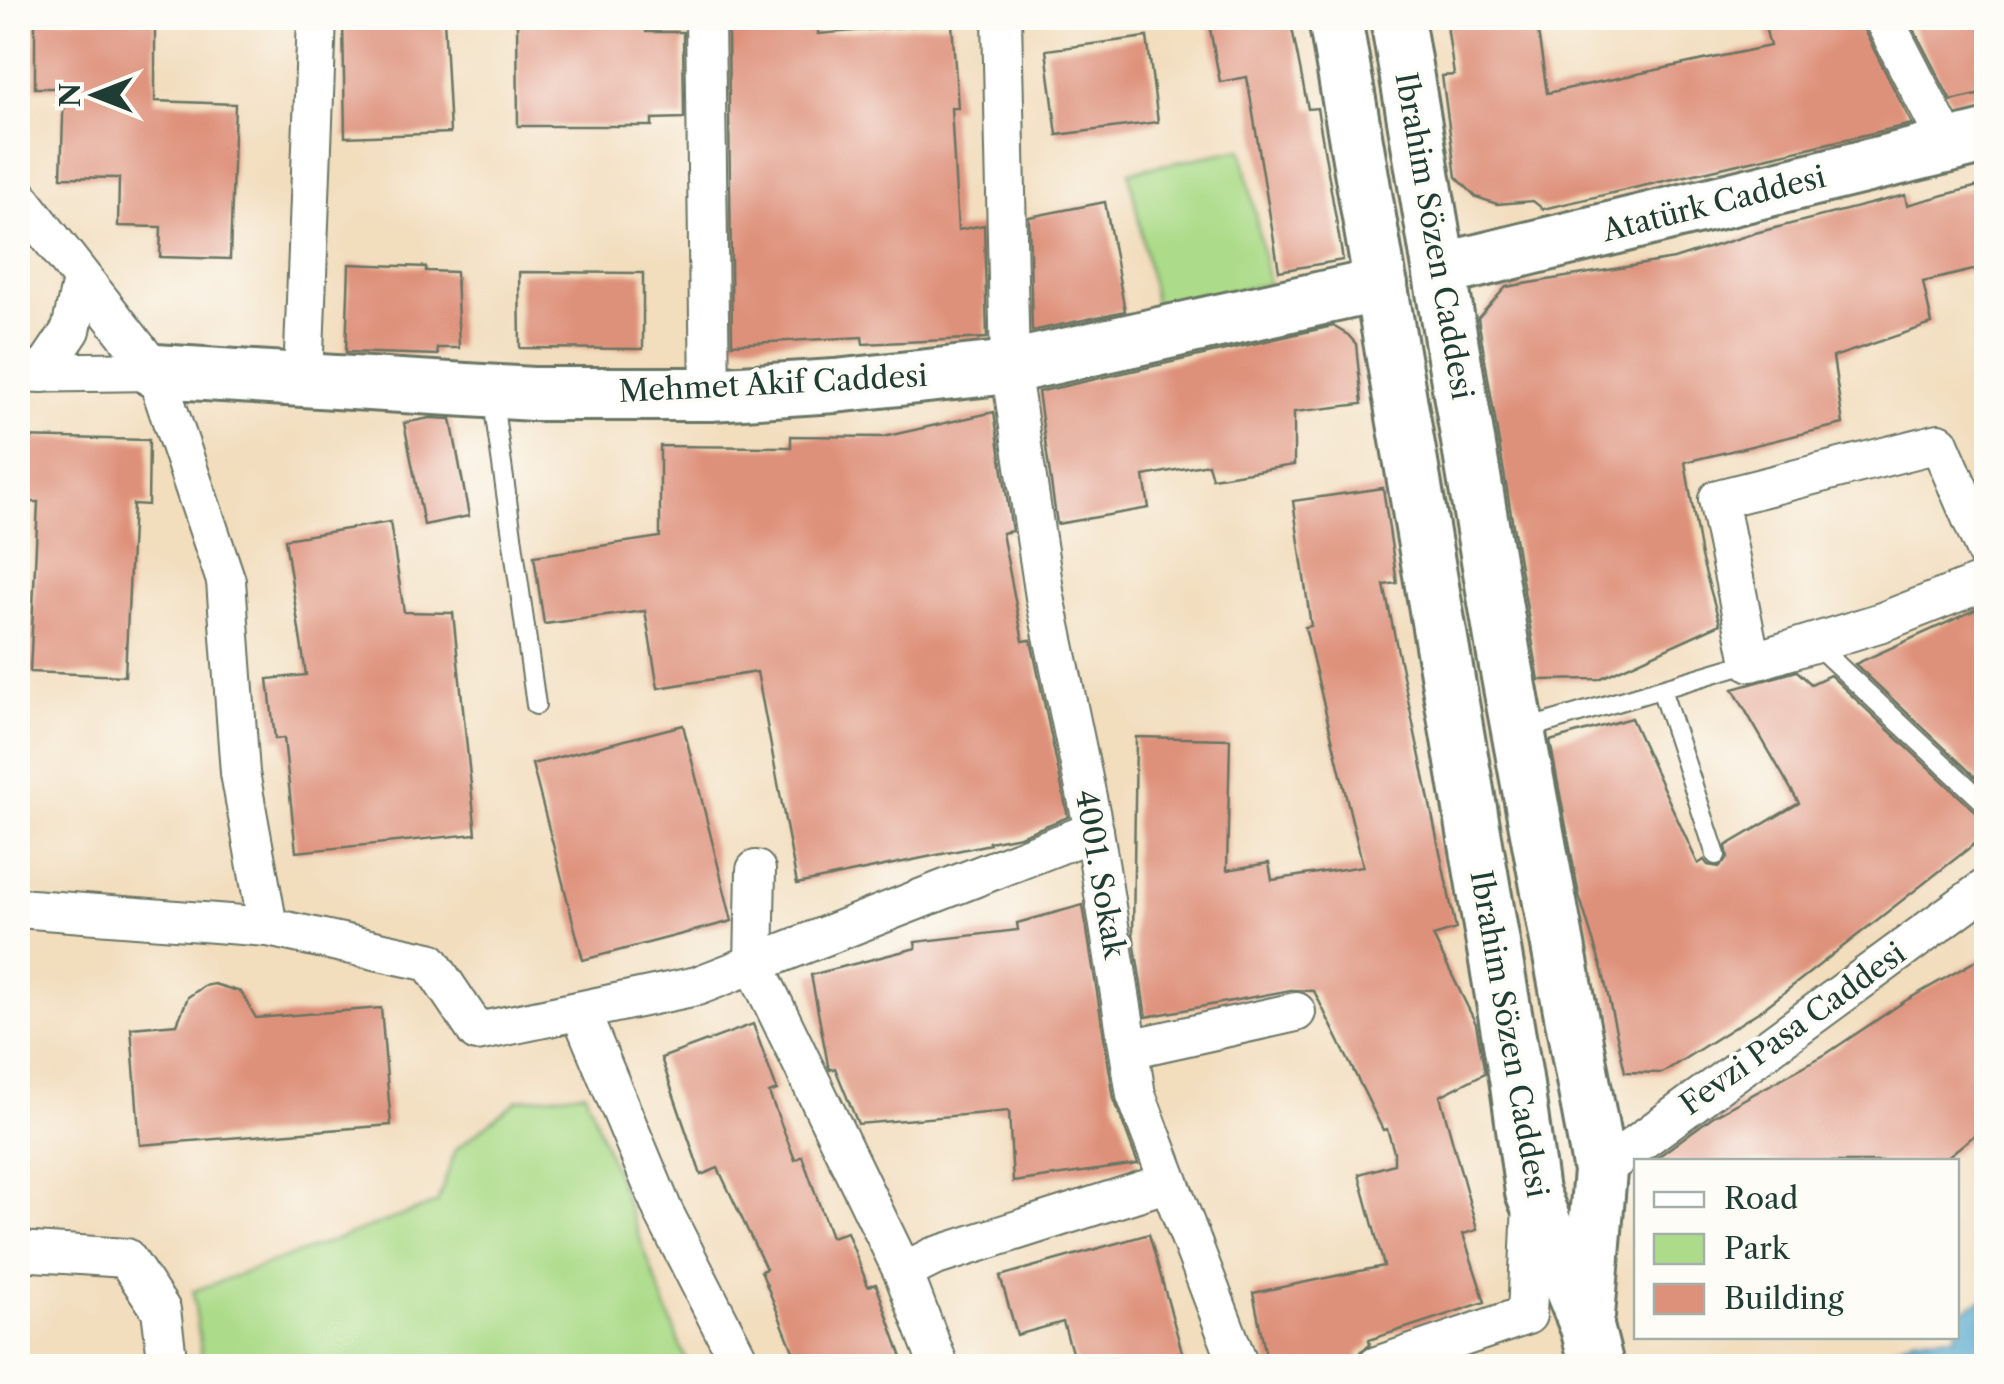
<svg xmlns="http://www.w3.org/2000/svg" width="2004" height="1384" font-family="'Libre Caslon Text',serif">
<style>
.green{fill:#acdb89;stroke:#668c5e;stroke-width:2.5}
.water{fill:#4da4ca;stroke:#36707f;stroke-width:2.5}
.building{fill:#de917a}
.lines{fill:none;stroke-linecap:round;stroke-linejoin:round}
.lane-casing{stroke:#697564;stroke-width:22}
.street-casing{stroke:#697564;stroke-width:42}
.secondary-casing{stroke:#697564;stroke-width:58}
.lane{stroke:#fff;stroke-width:18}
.street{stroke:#fff;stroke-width:38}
.secondary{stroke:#fff;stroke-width:52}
.labels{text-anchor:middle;stroke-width:8;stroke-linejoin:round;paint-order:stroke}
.street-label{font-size:30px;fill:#1f3d34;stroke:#fdfcf7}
</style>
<rect width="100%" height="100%" fill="#fdfcf7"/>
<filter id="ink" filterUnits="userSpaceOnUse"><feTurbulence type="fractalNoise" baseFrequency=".01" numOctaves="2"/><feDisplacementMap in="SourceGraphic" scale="20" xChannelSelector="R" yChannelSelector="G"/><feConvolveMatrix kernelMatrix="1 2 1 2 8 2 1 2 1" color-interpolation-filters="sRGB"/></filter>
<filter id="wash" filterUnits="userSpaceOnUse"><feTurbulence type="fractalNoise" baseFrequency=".0048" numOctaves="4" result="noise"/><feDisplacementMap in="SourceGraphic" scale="40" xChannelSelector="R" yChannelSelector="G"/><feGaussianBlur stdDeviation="2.25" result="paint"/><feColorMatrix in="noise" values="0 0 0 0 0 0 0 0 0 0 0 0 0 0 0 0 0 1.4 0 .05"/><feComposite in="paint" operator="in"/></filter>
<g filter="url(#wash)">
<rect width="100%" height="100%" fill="#f2ddbd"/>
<g class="green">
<path d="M1242,149L1269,284L1156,307L1129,172Z"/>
<path d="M585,1092L688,1366H203L193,1291L437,1203L456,1149L518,1100Z"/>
</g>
<path class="water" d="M1986,1297V1366H1858L1915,1337L1956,1336L1957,1314Z"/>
<g id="blocks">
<g class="building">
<path d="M35,18H155V101L235,104L230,259L160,257L161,227L118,226L119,178L61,177L64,88H35Z"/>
<path d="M343,18H444L450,133L345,137Z"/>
<path d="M517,18H646V32H683L684,118L652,119V126H518Z"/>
<path d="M1208,18H1290L1308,109L1317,108L1343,260L1279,271L1247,77L1220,82Z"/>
<path d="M1446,18H1536L1547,93L1770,46L1764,23L1794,18H1861L1863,28L1912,124L1543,209L1533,201L1497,204L1476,197L1456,177L1442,76L1454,75Z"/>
<path d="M1908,18H1986V93L1951,101Z"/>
<path d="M952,23L958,108H951L958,230L984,225L987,338L863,344L862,337L732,344L728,31L818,29V34Z"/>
<path d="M1147,37L1158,122L1057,135L1046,50Z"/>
<path d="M1986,184V267L1923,282L1932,324L1833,357L1843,424L1685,462L1701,557L1720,624L1599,679L1539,680L1478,318L1506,287L1674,259L1755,233L1905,195L1907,205Z"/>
<path d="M1105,202L1125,311L1032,331L1029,217Z"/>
<path d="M349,264L426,267V271L456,272L459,348H437L438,355L346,352Z"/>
<path d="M519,272L643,273V349L520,348Z"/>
<path d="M1333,326L1348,335L1356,344L1362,404L1294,412V465L1212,478L1208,464L1144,476L1149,508L1057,524L1038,392Z"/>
<path d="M994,412L1012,531L1002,533L1023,641L1031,640L1068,817L1020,836L989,842L990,844L797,884L757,672L658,688L645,611L544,624L534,556L660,537V446L791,447V436L883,437Z"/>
<path d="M430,418L451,419L469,516L424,525L404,423Z"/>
<path d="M18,437L149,440L148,505L133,504L125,676L30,672L38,502H18Z"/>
<path d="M1383,488L1397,583L1384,585L1456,929L1433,936L1476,1024L1485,1073L1440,1096L1477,1230L1463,1234L1485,1302L1369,1340L1370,1345L1361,1351L1355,1361L1329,1366H1268L1253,1293L1384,1266L1359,1174L1394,1164V1152L1387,1129L1383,1130L1314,991L1291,990L1146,1017L1133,933L1136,737L1230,739L1227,870L1269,863L1272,880L1363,866L1305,627L1311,626L1293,501Z"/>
<path d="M390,522L404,612L453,613L476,834L296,852L284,738L275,739L268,679L306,675L285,539Z"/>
<path d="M1986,605V787L1855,664Z"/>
<path d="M1797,671L1811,684L1830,675L1977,813L1986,816V835L1763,1009L1662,1073L1625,1072L1603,973L1579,895L1550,741L1631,718L1698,864L1704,860L1708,865L1719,867L1728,858L1726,846L1799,803L1733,689Z"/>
<path d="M683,725L732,921L583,960L532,764Z"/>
<path d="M1083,905L1114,1099L1138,1164L1013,1182L1009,1111L858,1124L835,1068L830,1070L828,1065L811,975L916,948L915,942L1018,930L1017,923Z"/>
<path d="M1986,955V1126L1941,1162H1651L1712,1117L1826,1054L1905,1001Z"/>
<path d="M214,984L241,992L256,1018L381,1008L391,1125L140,1145L131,1028L177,1024L188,997L204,986Z"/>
<path d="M753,1024L777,1090L769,1093L795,1160L802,1156L831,1237L847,1232L868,1286L876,1284L905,1366H799L761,1271L766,1269L718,1168L701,1175L661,1058Z"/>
<path d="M1149,1234L1186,1366H1076L1063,1322L1017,1335L1000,1276Z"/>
</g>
</g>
</g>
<g filter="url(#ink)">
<use href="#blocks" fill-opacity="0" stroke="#697564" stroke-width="2.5"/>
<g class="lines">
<defs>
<g id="lane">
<path d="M492,394L536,705"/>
<path d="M1814,643L1986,804"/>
<path d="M1661,689L1716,855"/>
<path d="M1523,730L1751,662"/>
</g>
<g id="street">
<path d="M705,18L710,394"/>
<path d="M1002,18L1010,367L1045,597L1094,831L1136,1095L1239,1366"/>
<path d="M1883,18L1949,146"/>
<path d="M18,196L155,371L226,581L240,773L268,927"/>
<path d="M18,373L155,371"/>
<path d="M42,373L71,330L82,280"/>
<path d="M303,378L317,18"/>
<path d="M1986,552L1939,443L1718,499L1751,662L1882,622L1986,581"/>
<path d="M756,870L754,964L903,1272L939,1366"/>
<path d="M18,908L268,927L430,962L477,1032L697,986L1094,831"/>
<path d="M580,1011L664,1213L742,1366"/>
<path d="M1129,1049L1296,1012"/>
<path d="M1600,1171L1986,888"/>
<path d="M18,1251L126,1258L161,1310L168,1366"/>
<path d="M903,1272L933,1257L1169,1182"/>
<path d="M1377,1366L1527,1315L1532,1204"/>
</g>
<g id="secondary">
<path d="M1335,18L1516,1078L1532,1192L1587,1327L1597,1366"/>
<path d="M1397,18L1504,655L1600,1171L1588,1315"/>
<path d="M1441,270L1986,137"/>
<path d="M155,371L533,394H710L835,386L1010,367L1381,285"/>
</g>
</defs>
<use href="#lane" class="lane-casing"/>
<use href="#street" class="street-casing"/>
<use href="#secondary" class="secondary-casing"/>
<use href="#lane" class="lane"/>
<use href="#street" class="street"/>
<use href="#secondary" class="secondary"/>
</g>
</g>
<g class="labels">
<g class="street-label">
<text transform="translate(1714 204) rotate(-14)" y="10">Atatürk Caddesi</text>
<text transform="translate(1434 236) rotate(80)" y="10">Ibrahim Sözen Caddesi</text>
<text transform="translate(773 384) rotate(-3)" y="10">Mehmet Akif Caddesi</text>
<text transform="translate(1100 874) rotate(80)" y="10">4001. Sokak</text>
<text transform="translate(1793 1029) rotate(-36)" y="10">Fevzi Pasa Caddesi</text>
<text transform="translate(1509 1034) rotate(80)" y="10">Ibrahim Sözen Caddesi</text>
</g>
</g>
<rect width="2004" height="1384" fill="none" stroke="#fdfcf7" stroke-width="60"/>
<rect x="1634" y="1159" width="325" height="180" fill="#fdfcf7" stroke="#a4b0a9" stroke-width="2.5"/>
<rect x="1654" y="1192" width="50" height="15" fill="#ffffff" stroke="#a4b0a9" stroke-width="2.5"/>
<text x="1724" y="1209" font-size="30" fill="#1f3d34">Road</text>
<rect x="1654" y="1234" width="50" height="30" fill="#acdb89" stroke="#a4b0a9" stroke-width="2.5"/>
<text x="1724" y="1259" font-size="30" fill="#1f3d34">Park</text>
<rect x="1654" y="1284" width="50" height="30" fill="#de917a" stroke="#a4b0a9" stroke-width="2.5"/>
<text x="1724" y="1309" font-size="30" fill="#1f3d34">Building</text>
<g transform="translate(95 95) rotate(270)" stroke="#fdfcf7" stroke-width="8" paint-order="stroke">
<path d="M0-8L18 38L0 25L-18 38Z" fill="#1f3d34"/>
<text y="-15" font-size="28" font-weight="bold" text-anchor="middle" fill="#1f3d34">N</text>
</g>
</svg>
